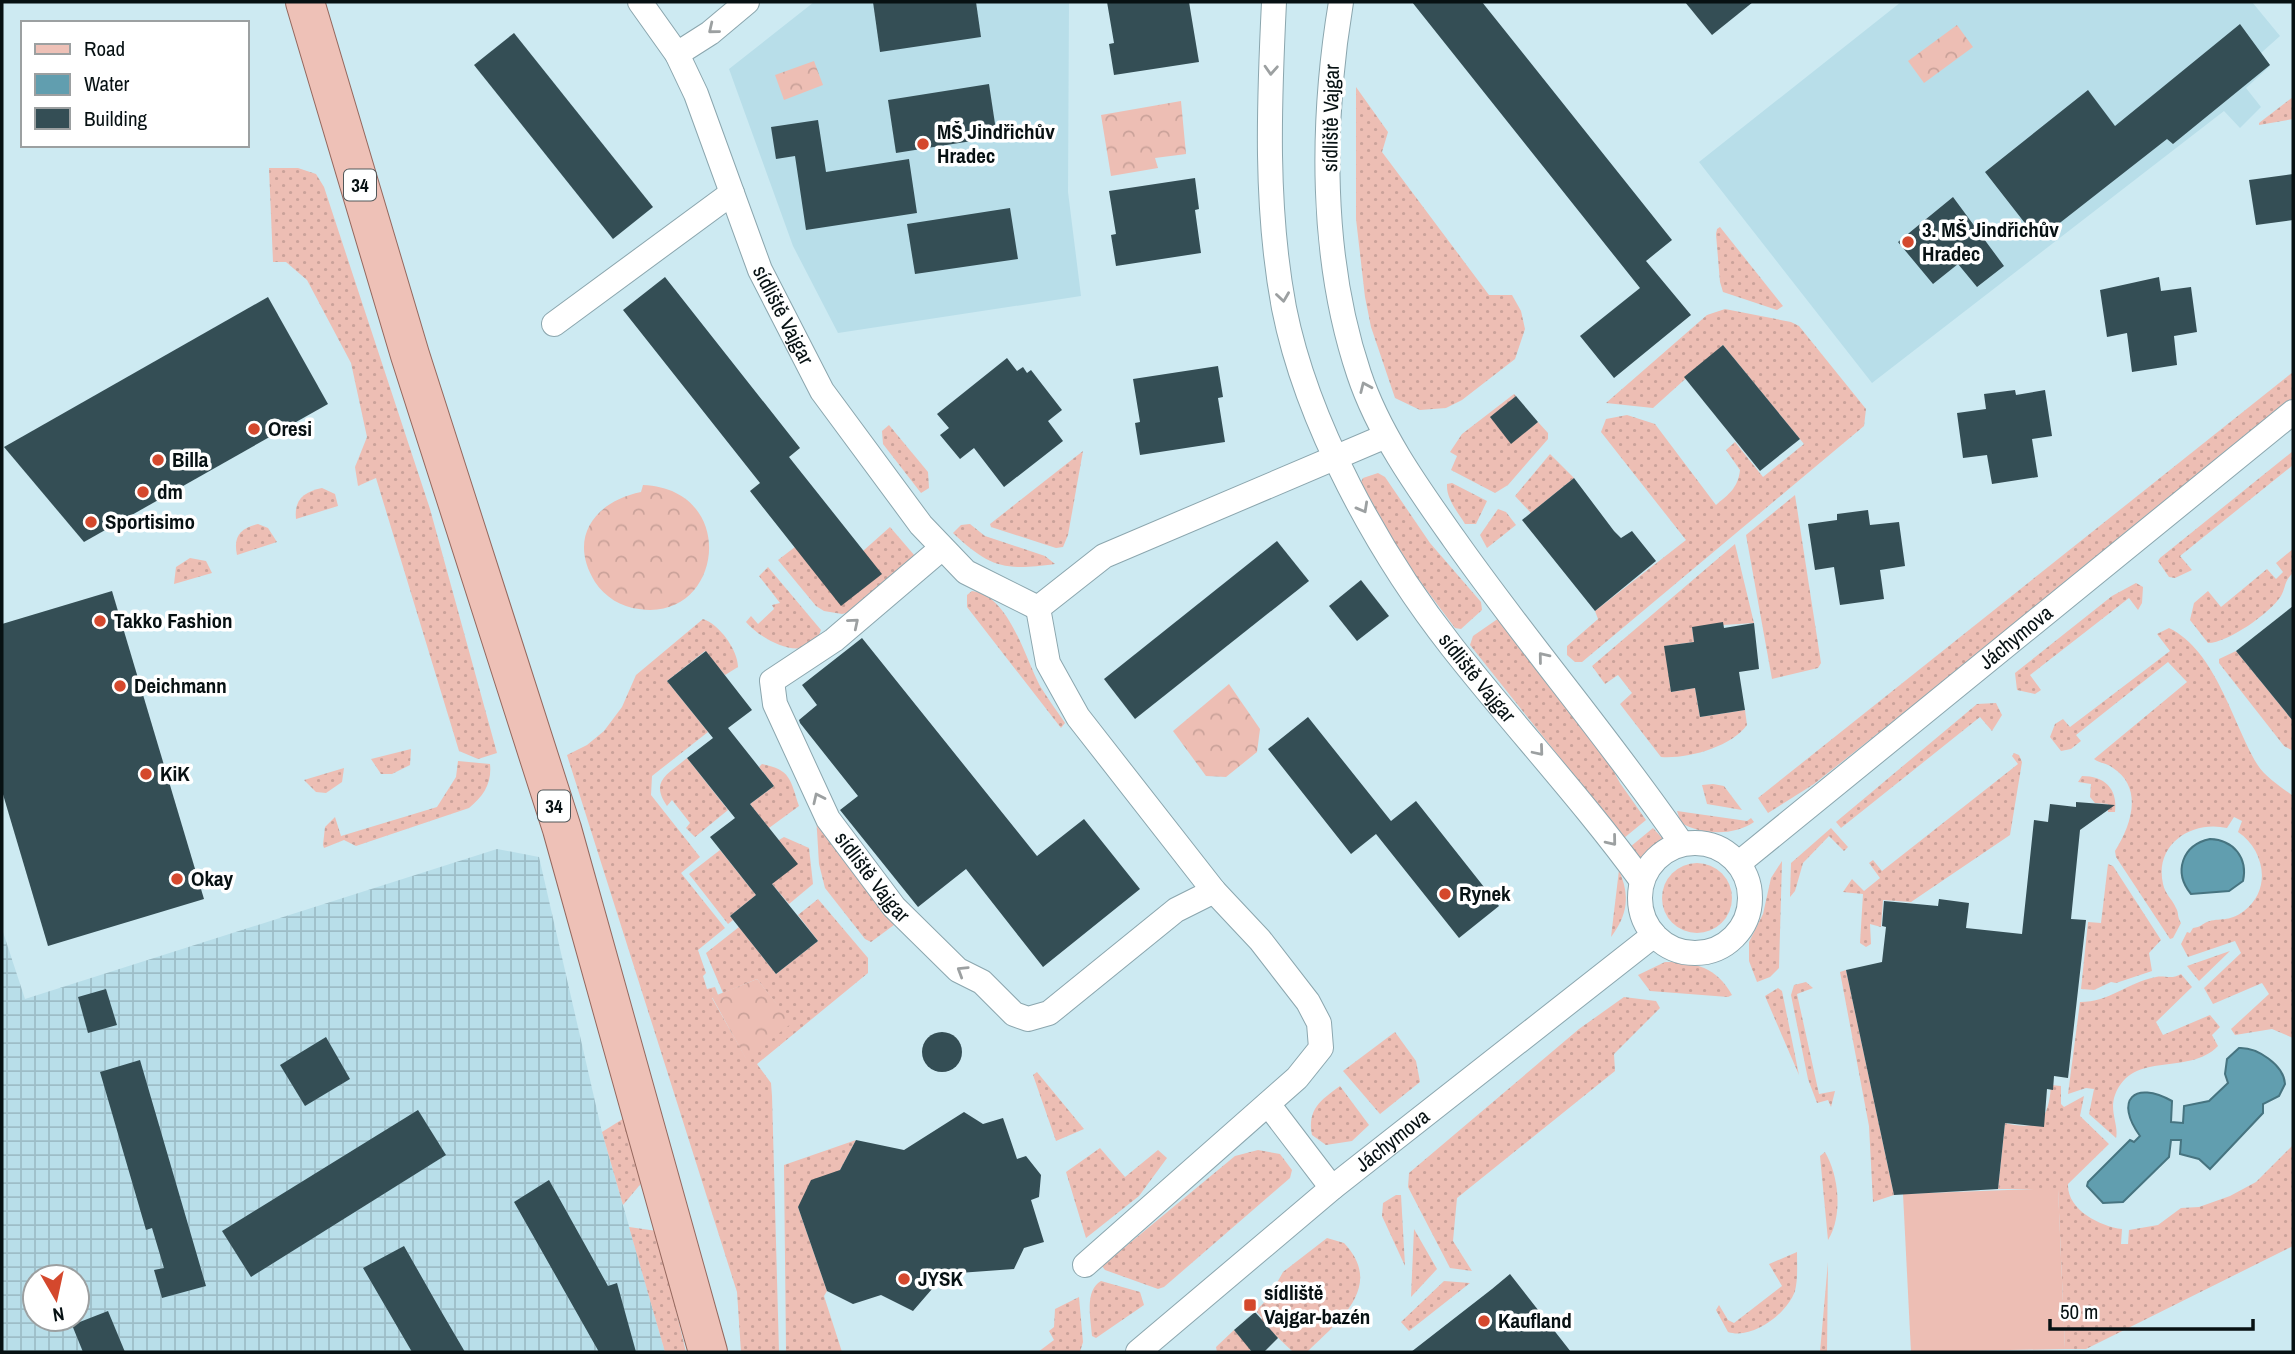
<svg xmlns="http://www.w3.org/2000/svg" width="2295" height="1354" font-family="'Archivo Narrow',sans-serif">
<style>
.built{fill:#b8dee9}
.industrial{fill:url(#industrial-grid);fill-rule:evenodd}
.grass{fill:url(#grass-dots)}
.forest{fill:url(#forest-crowns)}
.pitch{fill:#edbeb4}
.water{fill:#619eaf;stroke:#467480;stroke-width:2}
.building{fill:#344e55}
.lines{fill:none;stroke-linecap:round;stroke-linejoin:round}
.street-casing{stroke:#8ba6ae;stroke-width:26}
.primary-casing{stroke:#95685e;stroke-width:40}
.street{stroke:#fff;stroke-width:24}
.primary{stroke:#eec1b7;stroke-width:38}
.oneway{stroke:#9ca0a1}
.poi-dot{fill:#d4482d;stroke:#fff;stroke-width:2.5}
.labels{text-anchor:middle;stroke-width:7;stroke-linejoin:round;paint-order:stroke}
.shield{fill:#fff;stroke:#51585a;stroke-width:2}
.shield-label{font-size:19px;font-weight:bold;fill:#071113}
.street-label{font-size:21px;fill:#071113;stroke:#fff}
.poi-label{font-size:21px;font-weight:bold;fill:#071113;stroke:#fff;text-anchor:start}
</style>
<defs>
<pattern id="industrial-grid" width="8" height="8" patternUnits="userSpaceOnUse" patternTransform="scale(1.75)"><rect width="8" height="8" fill="#b8dee9"/><path d="M0 4h8M4 0v8" fill="none" stroke="#9dbdc7"/></pattern>
<pattern id="grass-dots" width="8" height="8" patternUnits="userSpaceOnUse" patternTransform="scale(1.75)"><rect width="8" height="8" fill="#edbeb4"/><path d="M2 2h.1M6 6h.1" fill="none" stroke="#caa29a" stroke-width="1.8" stroke-linecap="round"/></pattern>
<pattern id="forest-crowns" width="20" height="18" patternUnits="userSpaceOnUse" patternTransform="scale(1.75)"><rect width="20" height="18" fill="#edbeb4"/><path d="M2 6a3 3 0 1 1 6 0M12 15a3 3 0 1 1 6 0" fill="none" stroke="#caa29a"/></pattern>
</defs>
<rect width="100%" height="100%" fill="#cdeaf2"/>
<g class="built">
<path d="M814,2H1069L1068,192L1081,296L838,333L793,246L729,69Z"/>
<path d="M1901,2H2252L2280,36L2261,53L2270,66L2246,88L2261,107L2240,128L2224,111L1872,383L1699,162Z"/>
</g>
<path class="industrial" d="M497,849L539,857L602,1132L665,1352H2V929L25,999ZM35,1277H77V1319H35Z"/>
<g class="grass">
<path d="M1356,87L1388,132L1382,152L1489,295H1512L1521,311L1525,329L1515,359L1462,400L1446,408L1420,410L1395,398L1371,327L1365,297L1356,219Z"/>
<path d="M2293,97V119L2259,125V123Z"/>
<path d="M269,168H298L316,174L324,187L430,509L497,753L478,759L459,751L376,478L358,486L355,467L367,437L351,363L307,280L286,262H273Z"/>
<path d="M1720,227L1783,306L1777,310L1723,292L1720,282L1716,234L1717,229Z"/>
<path d="M1725,309L1791,322L1799,326L1866,409L1864,426L1582,662H1575L1567,655V646L1598,619L1595,611L1686,540L1601,432L1606,419L1627,415L1655,424L1716,505C1729,494 1738,488 1740,470L1726,450L1735,442L1763,477L1804,444L1723,345L1653,408L1606,403L1707,315Z"/>
<path d="M2293,372V404L1814,784L1768,813L1758,798Z"/>
<path d="M1514,394L1516,396L1493,418L1511,443L1538,422L1548,433V439L1508,485L1495,493L1451,470L1457,456L1450,452L1462,434Z"/>
<path d="M889,425L928,472L929,488L921,493L883,444L882,431Z"/>
<path d="M1083,451L1068,535L1063,547L1056,548L991,527L990,524Z"/>
<path d="M2293,451V465L2180,556L2192,570L2175,578L2169,577L2158,561L2160,558Z"/>
<path d="M1550,454L1574,478L1531,513L1515,496Z"/>
<path d="M1378,473L1385,477L1430,543L1481,602L1482,610L1461,629L1455,628L1401,556L1360,484L1363,478Z"/>
<path d="M1452,483L1487,501L1476,524H1465C1458,512 1446,499 1447,484Z"/>
<path d="M322,488L335,494L338,506L296,519C294,499 304,492 322,488Z"/>
<path d="M1795,495L1821,663L1818,668L1772,679L1746,535Z"/>
<path d="M1498,509L1506,512L1516,525L1487,548L1480,535Z"/>
<path d="M258,524L268,528L277,542L237,555C233,537 240,528 258,524Z"/>
<path d="M970,524L985,536L1045,556L1055,564C1005,571 990,568 953,533L961,525Z"/>
<path d="M890,527L915,556L850,612L842,614L824,611L816,606L778,560L795,547L863,551Z"/>
<path d="M1735,544L1754,623L1692,627L1694,642L1665,646L1671,692L1695,688L1700,717L1745,710L1747,725C1731,747 1688,759 1661,757L1620,704L1632,693L1618,675L1605,684L1592,666Z"/>
<path d="M2293,549V573C2284,581 2286,587 2281,596C2270,613 2228,643 2208,643L2190,620L2194,603L2208,591L2221,607L2267,569L2276,579L2283,572L2276,563Z"/>
<path d="M190,558L206,561L212,573L174,584L176,567Z"/>
<path d="M768,567L821,630C809,667 761,640 746,622L751,616L758,624L774,609L772,605L780,603L759,576Z"/>
<path d="M2136,583L2143,587L2142,603L2138,610L2129,598L2030,675L2041,690L2035,694L2017,690L2015,673L2112,596Z"/>
<path d="M972,591C1009,595 1025,658 1040,686C1048,699 1057,711 1065,723L1061,728L967,607V595Z"/>
<path d="M1499,618L1603,752L1620,783L1646,820L1624,838L1470,645L1473,636Z"/>
<path d="M703,619C719,624 738,650 738,667L725,675L705,651L667,681L708,732L652,776L651,795L700,857L681,873L725,928L698,950L706,973L703,976L707,989L715,987L718,995L712,998L746,1058L791,1023L757,979L723,993L706,953L739,927L776,974L818,941L798,915L818,899L868,958V973L757,1064L771,1083L772,1096L779,1352H741L737,1292L567,755L587,745L604,731L622,707L636,675Z"/>
<path d="M2169,628C2216,651 2232,722 2257,764C2266,778 2280,786 2293,796V1038L2272,1029L2235,1035L2231,1029L2269,994L2262,983L2213,1004L2204,988L2241,953L2235,941L2188,957L2181,944L2187,932L2190,933L2193,928C2201,927 2202,924 2207,922C2220,917 2228,923 2244,911C2272,890 2265,850 2238,832L2242,821L2234,817L2227,828C2192,820 2154,844 2163,884C2165,894 2172,899 2176,908C2179,913 2177,917 2181,923L2173,938L2170,939L2116,857L2115,851C2131,826 2144,788 2113,768C2107,763 2098,763 2094,759L2187,682L2168,662L2076,735L2081,741L2071,749L2061,751L2050,737L2055,724L2063,719L2070,727L2170,651L2157,634Z"/>
<path d="M2236,651L2293,721V751L2284,746L2219,663V659Z"/>
<path d="M1996,703L2002,715L1992,731L1980,717L1841,828L1836,822L1977,704Z"/>
<path d="M411,749L410,765L392,774H381L371,759Z"/>
<path d="M2014,753L2019,755L2022,762L2010,835L1911,902L1883,900L1881,927L1870,924L1871,944L1866,947L1860,943L1863,894L1843,892L1852,879L1864,891L1880,878L1869,863L1873,860L1882,871L2018,764L2012,756Z"/>
<path d="M687,758L728,810L695,837L686,828L690,823L672,800L667,806C649,780 669,774 687,758Z"/>
<path d="M458,761L490,764C492,783 484,796 469,808L356,846L344,840L324,848L323,845L325,827L335,817L341,836L437,807L456,777Z"/>
<path d="M762,764C791,770 790,779 799,806L769,828L750,804L774,786L759,767Z"/>
<path d="M344,768L342,782L326,793L316,792L304,780Z"/>
<path d="M2082,776C2104,776 2118,788 2115,812H2108V804L2095,803L2090,797L2091,784L2078,782Z"/>
<path d="M1713,784L1724,786L1742,810L1707,804L1702,785Z"/>
<path d="M1677,811L1747,821L1751,818L1754,822C1734,836 1702,835 1681,823Z"/>
<path d="M816,814L898,922L871,942L865,939L825,888L819,864Z"/>
<path d="M1653,828L1663,839L1640,858L1630,847Z"/>
<path d="M1831,828L1848,847L1844,851L1829,836L1803,863L1795,891L1790,897L1791,863Z"/>
<path d="M784,837L809,848L813,884L789,904L772,884L779,840Z"/>
<path d="M720,850L756,895L730,916L733,920L728,924L689,874Z"/>
<path d="M1782,861L1779,968L1770,977L1757,982L1749,961V942L1763,914L1771,878Z"/>
<circle cx="1697" cy="898" r="35"/>
<path d="M2108,864L2113,866L2161,940L2149,953L2152,971L2116,983L2111,982L2094,990L2081,989L2088,922L2101,923Z"/>
<path d="M1619,870C1630,896 1628,914 1611,937Z"/>
<path d="M2230,951L2199,981L2187,966Z"/>
<path d="M1665,962C1696,962 1716,967 1732,995L1728,997L1650,991L1638,975Z"/>
<path d="M1846,970L1894,1195L1873,1202L1869,1126L1840,972Z"/>
<path d="M2181,974L2192,987L2156,1022L2163,1035L2210,1015L2220,1027L2212,1035L2218,1046C2188,1077 2133,1049 2115,1095C2109,1111 2119,1125 2116,1138L2089,1114L2094,1089L2086,1088L2068,1094L2080,1002C2110,1002 2126,983 2156,977C2165,975 2171,980 2181,974Z"/>
<path d="M1806,982L1813,988L1797,994L1819,1094L1835,1091L1831,1107L1828,1100L1817,1103L1808,1079L1791,995L1794,985Z"/>
<path d="M1778,988L1782,991L1799,1075L1765,996Z"/>
<path d="M1624,997L1656,1001L1660,1008L1614,1054L1615,1071L1457,1198L1453,1241L1472,1271L1450,1268L1408,1187L1409,1173L1579,1029Z"/>
<path d="M1395,1032L1416,1061L1420,1082L1380,1114L1343,1071Z"/>
<path d="M1037,1072L1084,1129L1056,1141L1033,1075Z"/>
<path d="M2051,1085L2061,1086V1104L2064,1107L2084,1096L2080,1116L2109,1144L2068,1184C2067,1210 2100,1226 2122,1229L2121,1244H2128L2129,1230L2158,1225L2181,1208L2199,1207L2230,1196L2256,1182L2293,1145V1246L2086,1349H2065L2058,1189H1998L2005,1123C2039,1132 2049,1119 2051,1085Z"/>
<path d="M1340,1086L1369,1125L1352,1141L1326,1145L1312,1135C1307,1109 1321,1100 1340,1086Z"/>
<path d="M626,1117L644,1180L623,1205L602,1132Z"/>
<path d="M856,1140L840,1170L798,1207L827,1291L824,1296L842,1352H786L784,1165Z"/>
<path d="M1100,1148L1125,1177L1158,1150L1167,1158L1139,1196L1086,1238L1066,1172Z"/>
<path d="M1258,1150L1280,1154L1292,1170L1290,1178L1164,1287L1158,1289L1105,1270L1102,1266L1235,1156Z"/>
<path d="M1825,1152C1839,1176 1843,1216 1828,1240L1820,1156Z"/>
<path d="M1396,1195H1401L1405,1266L1382,1216L1383,1203Z"/>
<path d="M629,1227L657,1231L686,1352H665Z"/>
<path d="M1414,1229L1437,1269L1411,1297Z"/>
<path d="M1327,1238L1344,1243C1385,1286 1339,1321 1307,1352H1293L1271,1331L1248,1352H1217L1216,1347L1234,1330L1240,1337L1262,1318L1256,1311L1269,1297L1283,1272Z"/>
<path d="M1797,1252C1797,1265 1798,1279 1795,1291C1787,1314 1752,1340 1728,1332L1716,1310L1719,1305L1728,1320L1734,1323L1782,1286L1769,1264Z"/>
<path d="M1828,1262L1827,1352H1820Z"/>
<path d="M1101,1281L1140,1292L1144,1305L1096,1338L1092,1336C1091,1318 1084,1291 1101,1281Z"/>
<path d="M1444,1281L1470,1283L1409,1331L1401,1322Z"/>
<path d="M1079,1297L1083,1342L1080,1352H1038L1054,1340L1049,1331L1054,1327L1055,1309Z"/>
</g>
<g class="forest">
<path d="M1957,25L1973,47L1924,83L1908,61Z"/>
<path d="M814,61L823,85L784,100L775,75Z"/>
<path d="M1181,101L1186,154L1155,158L1158,168L1111,176L1101,115Z"/>
<path d="M643,485C740,489 723,622 639,609C621,607 605,597 595,582C567,537 596,501 641,492Z"/>
<path d="M1229,684L1260,729L1257,752L1226,777L1206,776L1173,731Z"/>
<path d="M757,979L792,1023L746,1059L712,997Z"/>
</g>
<path class="pitch" d="M2058,1188L2065,1349L1911,1352L1903,1194Z"/>
<g class="water">
<path d="M2210,839C2234,840 2248,858 2243,881L2229,891L2191,894C2173,872 2182,845 2210,839Z"/>
<path d="M2239,1048C2257,1047 2284,1065 2285,1084L2279,1096L2263,1104V1113L2210,1169L2199,1159L2180,1154L2181,1140H2171L2169,1157L2123,1202L2103,1203L2087,1186L2088,1182L2130,1140L2134,1142L2140,1136C2114,1100 2134,1080 2172,1101L2171,1122L2183,1123L2184,1106L2209,1101L2228,1083L2225,1074L2227,1059Z"/>
</g>
<g class="building">
<path d="M873,2H976L981,37L880,52Z"/>
<path d="M1107,2H1189L1199,62L1114,75L1109,44L1114,43Z"/>
<path d="M1412,2H1482L1672,240L1646,261L1691,315L1614,378L1580,336L1640,288Z"/>
<path d="M1685,2H1753L1712,35Z"/>
<path d="M2240,24L2270,65L2173,144L2167,139L2038,240L1985,172L2088,90L2115,126Z"/>
<path d="M514,33L653,207L613,239L474,65Z"/>
<path d="M989,84L997,137L896,153L888,100Z"/>
<path d="M818,120L826,172L909,159L917,213L806,230L795,156L776,159L771,127Z"/>
<path d="M2293,174V220L2256,225L2249,180Z"/>
<path d="M1195,178L1199,209L1195,210L1201,253L1116,266L1111,235L1116,234L1109,191Z"/>
<path d="M1953,197L2004,266L1977,287L1958,264L1933,284L1898,242Z"/>
<path d="M1010,208L1018,259L915,274L907,224Z"/>
<path d="M665,277L800,448L789,457L882,574L841,606L750,491L760,483L623,310Z"/>
<path d="M2159,277L2161,291L2191,287L2197,332L2174,336L2177,365L2132,372L2127,333L2107,337L2100,290Z"/>
<path d="M268,297L328,404L84,542L4,447Z"/>
<path d="M1723,345L1800,439L1760,471L1684,377Z"/>
<path d="M1007,358L1017,371L1023,367L1027,373L1031,370L1062,410L1048,421L1063,441L1004,487L974,448L960,459L940,435L949,428L937,414Z"/>
<path d="M1218,366L1223,397L1218,398L1225,442L1140,455L1135,423L1140,422L1133,379Z"/>
<path d="M2015,390L2016,395L2045,390L2052,436L2032,439L2038,477L1992,484L1987,455L1963,458L1957,413L1986,409L1984,394Z"/>
<path d="M1516,396L1538,422L1511,444L1490,417Z"/>
<path d="M1574,478L1614,531L1621,538L1632,531L1656,561L1595,611L1522,520Z"/>
<path d="M1868,510L1870,525L1899,522L1905,566L1880,570L1884,599L1840,605L1834,567L1815,570L1808,524L1837,520V514Z"/>
<path d="M1277,541L1309,581L1135,719L1104,679Z"/>
<path d="M1361,580L1389,616L1357,641L1329,606Z"/>
<path d="M112,591L204,899L48,946L2,791V624Z"/>
<path d="M2293,606V721L2236,651Z"/>
<path d="M1723,622L1724,628L1754,623L1759,669L1739,672L1745,710L1700,717L1695,688L1671,692L1664,646L1694,642L1692,627Z"/>
<path d="M862,638L1037,856L1084,819L1140,889L1043,967L966,869L918,907L840,810L858,796L800,723L799,720L817,705L802,685Z"/>
<path d="M706,651L752,710L728,728L774,786L750,804L798,864L772,884L818,941L776,974L730,916L756,895L710,837L735,818L687,758L713,738L667,681Z"/>
<path d="M1308,717L1391,821L1416,801L1499,906L1459,938L1376,834L1351,854L1268,749Z"/>
<path d="M2076,802L2115,805L2080,830L2071,919L2086,920L2068,1078L2054,1076L2053,1090L2047,1089L2044,1127L2005,1123L1998,1189L1894,1195L1846,970L1882,962L1886,927L1882,926L1884,901L1938,906L1939,899L1969,903L1966,928L2022,934L2034,820L2048,822L2050,804L2076,807Z"/>
<path d="M106,989L117,1025L88,1033L78,997Z"/>
<circle cx="942" cy="1052" r="20"/>
<path d="M326,1037L350,1079L305,1106L280,1065Z"/>
<path d="M140,1060L206,1286L162,1298L154,1270L164,1268L152,1228L146,1230L100,1072Z"/>
<path d="M418,1110L446,1155L251,1277L222,1231Z"/>
<path d="M964,1112L983,1124L1003,1118L1017,1159L1026,1156L1041,1175L1039,1197L1031,1200L1044,1242L1024,1248L1014,1269L945,1274L913,1311L881,1295L853,1304L827,1291L798,1207L811,1180L840,1170L856,1140L904,1150Z"/>
<path d="M549,1180L608,1286L617,1283L636,1352H599L514,1202Z"/>
<path d="M404,1246L441,1311L465,1352H412L363,1268Z"/>
<path d="M1510,1274L1571,1352H1411L1492,1289Z"/>
<path d="M108,1311L125,1352H83L72,1325Z"/>
<path d="M1255,1312L1278,1338L1264,1352H1252L1234,1330Z"/>
</g>
<g class="lines">
<defs>
<g id="street">
<path id="s1" d="M640,2L677,54L696,94L760,270L822,391L921,525L966,572L1038,608"/>
<path id="s2" d="M1274,2C1269,104 1265,207 1284,308C1307,424 1379,554 1452,647C1514,726 1583,800 1642,881"/>
<path d="M1341,2C1321,122 1320,258 1359,374C1379,434 1418,488 1454,539C1527,643 1610,739 1682,844"/>
<path d="M677,54L710,33L747,2"/>
<path d="M554,324L732,193"/>
<path id="s3" d="M942,548L834,640L772,681L775,704L828,819L894,907L958,970L982,982L1014,1014L1028,1019L1049,1013L1176,910L1214,891"/>
<circle cx="1695" cy="898" r="55"/>
<path id="s4" d="M1739,863L2293,412"/>
<path d="M1268,1104L1332,1188"/>
<path d="M1085,1265L1297,1078L1321,1048L1319,1023L1308,1002L1260,940L1214,891L1078,717L1048,663L1038,608L1104,556L1386,436"/>
<path id="s5" d="M1138,1352L1332,1188L1654,935"/>
</g>
<path id="primary" d="M305,2L410,355L562,829L708,1352"/>
</defs>
<use href="#street" class="street-casing"/>
<use href="#primary" class="primary-casing"/>
<use href="#street" class="street"/>
<use href="#primary" class="primary"/>
</g>
<defs><path id="oneway-chevron" d="M-2-3.5L2.5 0L-2 3.5" fill="none" stroke-width="1.6" stroke-linecap="round" stroke-linejoin="round" transform="scale(1.75)"/></defs>
<g class="oneway">
<use href="#oneway-chevron" transform="translate(713 29) rotate(141)"/>
<use href="#oneway-chevron" transform="translate(1271 70) rotate(93)"/>
<use href="#oneway-chevron" transform="translate(1283 297) rotate(82)"/>
<use href="#oneway-chevron" transform="translate(1365 387) rotate(-114)"/>
<use href="#oneway-chevron" transform="translate(1363 508) rotate(61)"/>
<use href="#oneway-chevron" transform="translate(854 623) rotate(-40)"/>
<use href="#oneway-chevron" transform="translate(1543 657) rotate(-129)"/>
<use href="#oneway-chevron" transform="translate(1539 751) rotate(50)"/>
<use href="#oneway-chevron" transform="translate(818 798) rotate(-115)"/>
<use href="#oneway-chevron" transform="translate(1612 841) rotate(51)"/>
<use href="#oneway-chevron" transform="translate(962 971) rotate(-148)"/>
</g>
<g class="poi-dot">
<circle cx="923" cy="144" r="7"/>
<circle cx="1908" cy="242" r="7"/>
<circle cx="254" cy="429" r="7"/>
<circle cx="158" cy="460" r="7"/>
<circle cx="143" cy="492" r="7"/>
<circle cx="91" cy="522" r="7"/>
<circle cx="100" cy="621" r="7"/>
<circle cx="120" cy="686" r="7"/>
<circle cx="146" cy="774" r="7"/>
<circle cx="177" cy="879" r="7"/>
<circle cx="1445" cy="894" r="7"/>
<circle cx="904" cy="1279" r="7"/>
<rect x="1243" y="1298" width="14" height="14" rx="3.5"/>
<circle cx="1484" cy="1321" r="7"/>
</g>
<g class="labels">
<g class="shield">
<rect x="344" y="169.5" width="32" height="31" rx="5"/>
<rect x="538" y="790.5" width="32" height="31" rx="5"/>
</g>
<g class="shield-label">
<text x="360" y="192">34</text>
<text x="554" y="813">34</text>
</g>
<g class="street-label">
<text transform="translate(1331 118) rotate(-89)" y="7">sídliště Vajgar</text>
<text dy="7" stroke="none"><textPath href="#s1" startOffset="346">sídliště Vajgar</textPath></text>
<text dy="7" stroke="none"><textPath href="#s4" startOffset="357">Jáchymova</textPath></text>
<text dy="7" stroke="none"><textPath href="#s2" startOffset="728">sídliště Vajgar</textPath></text>
<text dy="7" stroke="none"><textPath href="#s3" startOffset="439">sídliště Vajgar</textPath></text>
<text dy="7" stroke="none"><textPath href="#s5" startOffset="331">Jáchymova</textPath></text>
</g>
<g class="poi-label">
<text x="937" y="139">MŠ Jindřichův<tspan x="937" dy="24">Hradec</tspan></text>
<text x="1922" y="237">3. MŠ Jindřichův<tspan x="1922" dy="24">Hradec</tspan></text>
<text x="268" y="436">Oresi</text>
<text x="172" y="467">Billa</text>
<text x="157" y="499">dm</text>
<text x="105" y="529">Sportisimo</text>
<text x="114" y="628">Takko Fashion</text>
<text x="134" y="693">Deichmann</text>
<text x="160" y="781">KiK</text>
<text x="191" y="886">Okay</text>
<text x="1459" y="901">Rynek</text>
<text x="918" y="1286">JYSK</text>
<text x="1264" y="1300">sídliště<tspan x="1264" dy="24">Vajgar-bazén</tspan></text>
<text x="1498" y="1328">Kaufland</text>
</g>
</g>
<rect width="2295" height="1354" fill="none" stroke="#071113" stroke-width="7"/>
<rect x="21" y="21" width="228" height="126" fill="#ffffff" stroke="#9ca0a1" stroke-width="2"/>
<rect x="35" y="44" width="35" height="10" fill="#eec1b7" stroke="#9ca0a1" stroke-width="2"/>
<text x="84" y="56" font-size="21" fill="#071113">Road</text>
<rect x="35" y="74" width="35" height="21" fill="#619eaf" stroke="#9ca0a1" stroke-width="2"/>
<text x="84" y="91" font-size="21" fill="#071113">Water</text>
<rect x="35" y="108" width="35" height="21" fill="#344e55" stroke="#9ca0a1" stroke-width="2"/>
<text x="84" y="126" font-size="21" fill="#071113">Building</text>
<g transform="translate(56 1298) rotate(171)"><circle r="33" fill="#ffffff" stroke="#9ca0a1" stroke-width="2"/>
<path d="M0-5L12 26L0 18L-12 26Z" fill="#d4482d"/>
<text y="-10" font-size="19" font-weight="bold" text-anchor="middle" fill="#071113">N</text>
</g>
<path d="M2050 1319v10h203v-10" fill="none" stroke="#071113" stroke-width="3.5"/>
<text x="2060" y="1319" font-size="21" fill="#071113" stroke="#ffffff" stroke-width="5" paint-order="stroke">50 m</text>
</svg>
